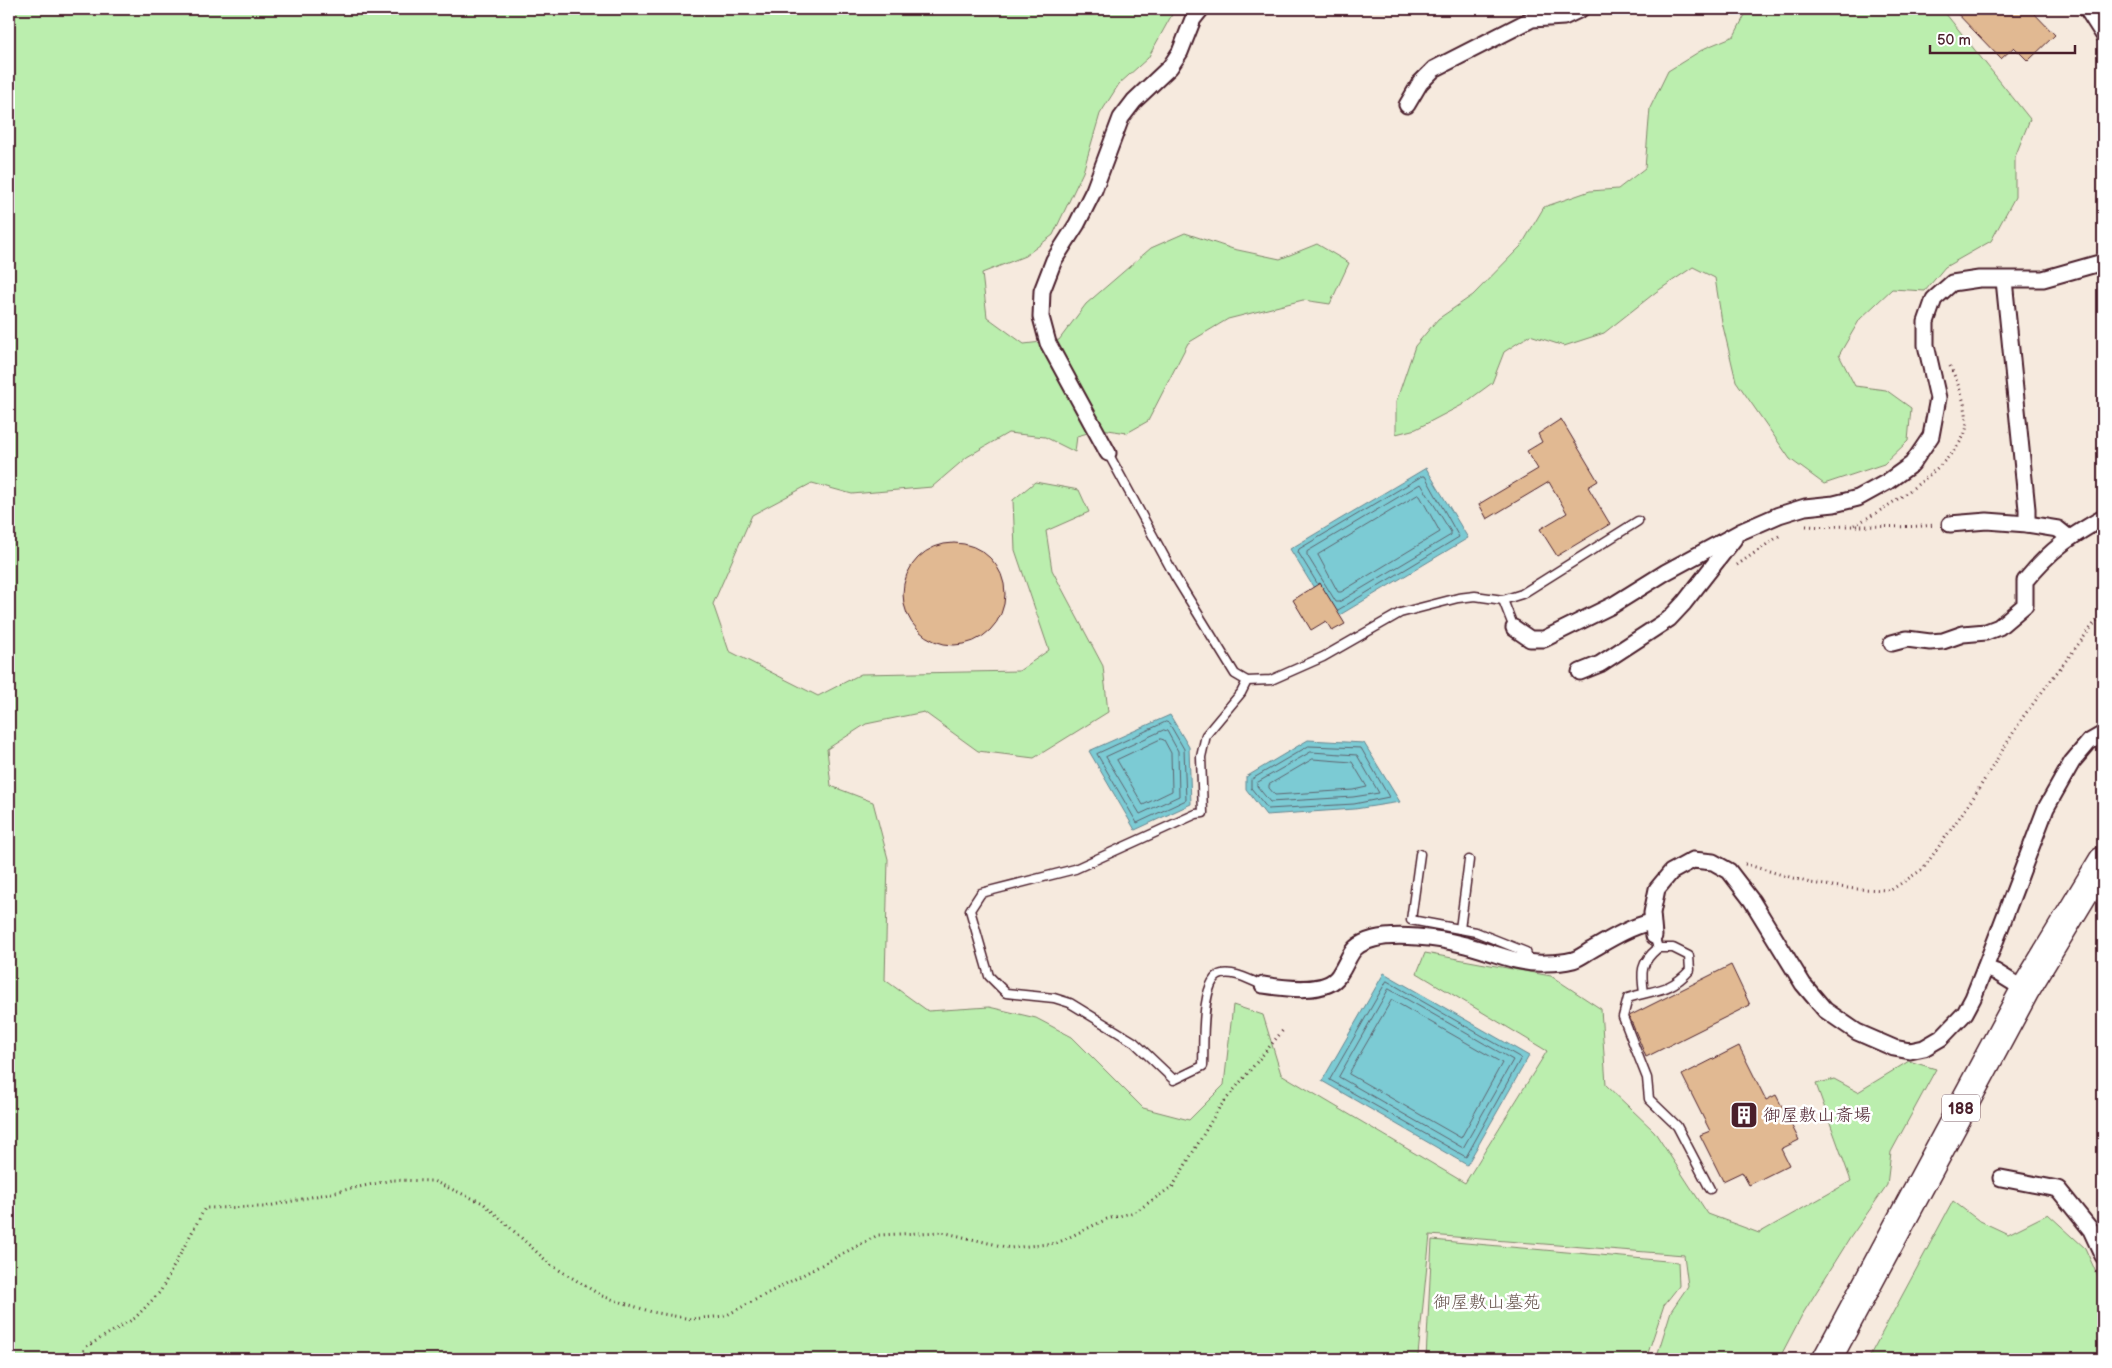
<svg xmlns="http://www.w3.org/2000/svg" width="2112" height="1368" font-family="'Balsamiq Sans','Klee One',sans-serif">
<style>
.green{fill:#bbeeae;stroke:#82866c}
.water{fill:#7bcbd4;stroke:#678690}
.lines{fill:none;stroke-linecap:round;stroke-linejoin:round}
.shore{stroke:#5e646f;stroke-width:1}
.building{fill:#e1b992;stroke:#4a1f2b}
.lane-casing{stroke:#4a1f2b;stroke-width:11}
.street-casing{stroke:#4a1f2b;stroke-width:19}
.highway-casing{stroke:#4a1f2b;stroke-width:31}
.path{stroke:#4a1f2b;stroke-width:3;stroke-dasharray:1 4;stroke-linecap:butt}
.lane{stroke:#fff;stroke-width:8}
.street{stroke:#fff;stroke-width:15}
.highway{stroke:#fff;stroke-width:28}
.labels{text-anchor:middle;stroke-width:5;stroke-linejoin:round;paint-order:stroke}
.shield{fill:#fff;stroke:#80626b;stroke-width:1}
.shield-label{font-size:16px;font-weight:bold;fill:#4a1f2b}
.poi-label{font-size:18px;fill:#4a1f2b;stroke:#fff;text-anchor:start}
.park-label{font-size:18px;fill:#66534c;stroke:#fff}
</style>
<rect width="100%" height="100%" fill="#f6eade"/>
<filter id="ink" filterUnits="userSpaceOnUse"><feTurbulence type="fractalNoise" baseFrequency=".02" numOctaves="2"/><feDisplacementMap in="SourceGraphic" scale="10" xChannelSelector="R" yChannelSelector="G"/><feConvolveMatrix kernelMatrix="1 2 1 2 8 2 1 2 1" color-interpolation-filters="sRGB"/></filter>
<g filter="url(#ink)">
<g class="green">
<path d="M9,9H1175L1148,58L1119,84L1100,114L1083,172L1053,235L1025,256L982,273L987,317L1024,344L1059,340L1086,304L1151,248L1185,233L1233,249L1280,259L1317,244L1349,263L1330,304L1303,300L1228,319L1188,343L1148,421L1127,433L1102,429L1077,436L1075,452L1045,437L1008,433L967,457L932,487L852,494L812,483L752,515L713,604L729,651L818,696L861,674L1019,671L1049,650L1015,550L1013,500L1035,482L1079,490L1089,512L1046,531L1052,570L1103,666L1108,712L1034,758L978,751L924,712L866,724L827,749L831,786L873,802L888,859L885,980L928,1011L989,1007L1036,1018L1072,1037L1143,1108L1189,1120L1224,1085L1233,1005L1263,1015L1281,1074L1465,1183L1547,1051L1417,973L1425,953L1551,976L1601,1009L1606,1085L1654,1131L1708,1214L1759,1233L1851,1181L1816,1084L1834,1079L1858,1092L1909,1061L1936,1069L1891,1152L1887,1185L1850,1238L1802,1315L1779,1359H1656L1671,1311L1688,1286L1684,1255L1430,1235L1418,1355L1414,1359H9Z"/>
<path d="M1748,9H1942L2030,119L2015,157V197L1991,241L1945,267L1925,291L1892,289L1860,319L1839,355L1855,386L1886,390L1911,408L1908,441L1884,464L1824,484L1790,459L1736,381L1722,322L1715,278L1693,267L1656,292L1604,333L1564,346L1530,335L1504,352L1492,383L1462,405L1416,429L1396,434V402L1415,346L1438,319L1473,295L1521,246L1544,207L1590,191L1618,189L1645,168L1650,108L1668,71L1705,48L1734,36Z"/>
<path d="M1953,1201L1978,1220L2008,1234L2048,1214L2085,1248L2103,1288V1345L2098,1351L2103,1359H1868Z"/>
<path d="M1432,1240L1678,1262L1679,1286L1664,1305L1646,1359H1426Z"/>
</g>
<g class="water">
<path d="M1426,468L1468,538L1333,619L1290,549Z"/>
<path d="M1170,715L1189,747L1191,804L1135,830L1089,751Z"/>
<path d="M1308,740L1364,743L1400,802L1355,809L1266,815L1246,789V777Z"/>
<path d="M1384,973L1529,1056L1467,1165L1322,1081Z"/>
</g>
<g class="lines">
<g class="shore">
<path d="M1421,484L1451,532V535L1339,602H1336L1307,555V552Z"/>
<path d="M1418,495L1420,496L1440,532L1341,592H1338L1318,555Z"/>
<path d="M1317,583L1298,552L1299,549L1422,476H1425L1459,537L1338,610"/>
<path d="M1166,722L1169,723L1184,749L1186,800L1137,823L1097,754Z"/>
<path d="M1164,730L1167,731L1178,751L1179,796L1140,814L1106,757Z"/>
<path d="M1161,739L1164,740L1171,753L1172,791L1143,805L1117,760Z"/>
<path d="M1309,746L1361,748L1389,797L1354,804L1268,809L1251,788V780Z"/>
<path d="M1311,752L1357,755L1379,793L1353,797L1270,802L1257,786V783Z"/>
<path d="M1313,759L1352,762L1367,787L1353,790L1275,795L1269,788V785Z"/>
<path d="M1387,981L1521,1058L1466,1157L1330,1080Z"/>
<path d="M1389,989L1513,1060L1463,1148L1339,1077Z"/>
<path d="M1392,1000L1502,1063L1461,1138L1349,1074Z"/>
</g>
</g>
<g class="building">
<path d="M1953,9H2030L2055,35L2028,61L2014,47L2001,59Z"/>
<path d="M1561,419L1598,481L1588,487L1610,524L1557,556L1540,529L1567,513L1549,482L1487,519L1479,504L1538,469L1527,451L1542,442L1538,434Z"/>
<circle cx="954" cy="594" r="51"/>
<path d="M1320,583L1345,624L1332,631L1326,621L1311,630L1293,600Z"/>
<path d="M1731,965L1750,1005L1646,1057L1629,1016Z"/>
<path d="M1739,1046L1766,1100L1776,1095L1799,1140L1781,1149L1789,1165L1749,1185L1742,1172L1723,1181L1700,1135L1710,1131L1682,1075Z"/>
</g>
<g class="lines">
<defs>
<g id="lane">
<path d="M1108,453L1176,578L1235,674L1247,681L1271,680L1323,657L1400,613L1458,598L1475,596L1503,600L1522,594L1638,521"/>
<path d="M1503,600L1514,628"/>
<path d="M1247,681L1241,693L1206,735L1201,757L1203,813L1196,814L1075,869L981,893L970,910L989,976L1006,993L1054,998L1070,1003L1134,1042L1174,1080L1203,1066C1204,1047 1200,978 1222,974C1235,971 1251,981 1263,985"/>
<path d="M1420,854L1411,920L1476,932L1526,952L1530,962"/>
<path d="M1460,929L1469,860"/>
<path d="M1654,936L1658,948H1673L1689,956L1690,970C1669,993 1655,989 1628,998L1623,1017L1647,1078L1649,1099L1677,1126L1710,1189"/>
<path d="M1644,993C1641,972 1640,963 1658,948"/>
</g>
<g id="street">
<path d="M2087,9L2103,34"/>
<path d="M1407,105L1420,83L1434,69L1532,19L1564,17L1581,9"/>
<path d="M2004,280L2027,509V524"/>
<path d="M1108,453L1048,343L1041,317L1042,291L1054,260L1077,224L1094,190L1121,118L1134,101L1170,67L1180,52L1193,19L1201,9"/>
<path d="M1950,524L1987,521L2027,524L2058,529L2068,537"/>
<path d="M1514,628L1530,639H1544L1613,605L1666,572L1740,532L1779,515L1805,507L1834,504L1858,498L1887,482L1912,464L1931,436L1938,398L1926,345V322L1934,299L1952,283L1979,279H2043L2103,262"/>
<path d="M1892,643L1907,639L1930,642L1943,641L1963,634L1986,632L1999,627L2025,605V581C2051,549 2068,538 2103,518"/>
<path d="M1580,672L1600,664L1669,619L1684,603L1734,539"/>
<path d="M1654,936L1652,913L1657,889L1671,872L1693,860L1713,862L1729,871L1752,901L1803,984L1825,1010L1857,1032L1894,1048L1910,1051L1924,1048L1941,1038L1965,1013L1973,998L1985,968L2046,808L2072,762L2089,742L2103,734"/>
<path d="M1985,968L1996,972L2025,990"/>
<path d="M1263,985C1283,988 1327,995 1339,975C1352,956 1348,946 1374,939C1396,933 1438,938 1461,944C1489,950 1517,965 1546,963C1554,963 1565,962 1573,960C1580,958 1587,952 1593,949C1612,938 1630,927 1651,922"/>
<path d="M2001,1178L2058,1189L2091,1230L2103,1256"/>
</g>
<path id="highway" d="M1827,1359L2025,990L2103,861"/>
</defs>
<use href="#lane" class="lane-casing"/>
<use href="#street" class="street-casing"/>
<use href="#highway" class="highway-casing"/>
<g class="path">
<path d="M1854,525C1884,511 1956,463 1966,430C1970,412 1957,380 1949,364"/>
<path d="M1806,526C1822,527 1837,526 1853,526C1881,526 1907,528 1935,525"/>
<path d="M1737,565L1782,534"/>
<path d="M1745,864L1810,883L1855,889L1891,890L1923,869L1973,798L2023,717L2103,612"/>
<path d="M78,1359L86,1347L135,1318L160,1292L205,1208L264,1207L392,1180L433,1181L483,1203L551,1265L602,1296L652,1312L691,1319L725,1316L878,1235L942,1232L1010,1248L1057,1243L1107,1219L1135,1212L1173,1186L1219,1108L1284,1029"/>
</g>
<use href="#lane" class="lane"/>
<use href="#street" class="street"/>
<use href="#highway" class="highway"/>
</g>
</g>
<defs>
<symbol id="building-square" viewBox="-11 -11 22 22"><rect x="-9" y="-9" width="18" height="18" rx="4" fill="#4a1f2b" stroke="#fff"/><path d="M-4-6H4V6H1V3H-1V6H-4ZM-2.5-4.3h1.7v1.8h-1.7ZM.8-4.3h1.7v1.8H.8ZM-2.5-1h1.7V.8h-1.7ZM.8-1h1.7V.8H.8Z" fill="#fff"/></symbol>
</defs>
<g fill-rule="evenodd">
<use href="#building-square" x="1728" y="1099" width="32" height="32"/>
</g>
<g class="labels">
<rect class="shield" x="1942" y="1094.5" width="38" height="27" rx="4"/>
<g class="shield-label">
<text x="1961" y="1114">188</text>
</g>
<g class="poi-label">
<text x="1763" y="1121">御屋敷山斎場</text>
</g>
<g class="park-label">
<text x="1487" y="1308">御屋敷山墓苑</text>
</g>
</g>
<rect width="2112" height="1368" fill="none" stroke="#fff" stroke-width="30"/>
<rect x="15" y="15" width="2082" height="1338" fill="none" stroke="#4a1f2b" stroke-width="2" filter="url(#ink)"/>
<path d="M1930 45v8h145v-8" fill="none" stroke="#4a1f2b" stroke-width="2.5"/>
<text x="1937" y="45" font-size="15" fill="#4a1f2b" stroke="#ffffff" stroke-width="4" paint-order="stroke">50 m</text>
</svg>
